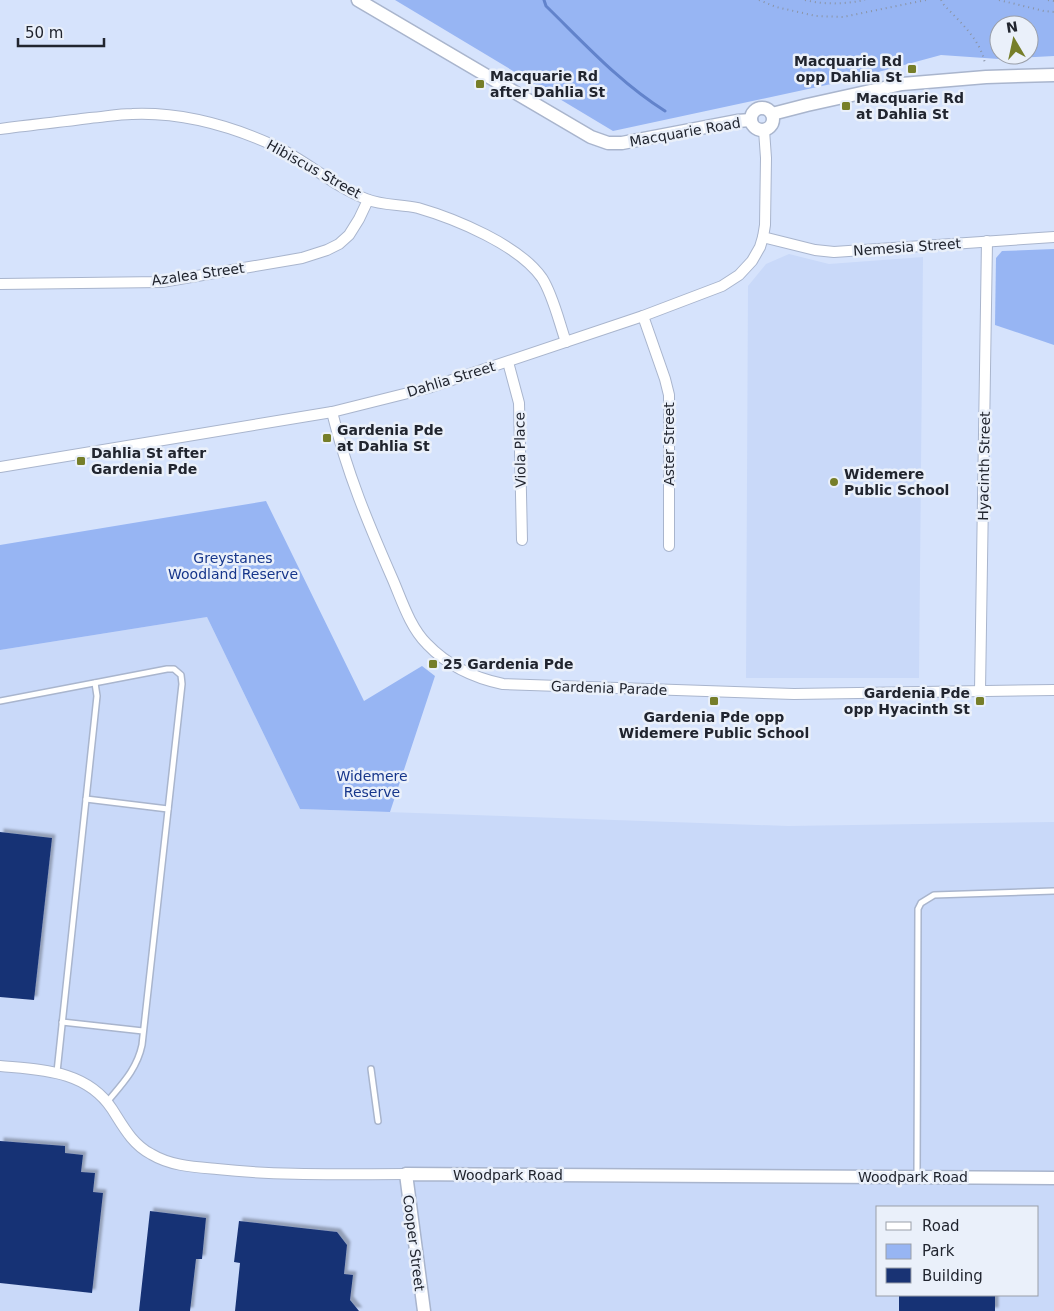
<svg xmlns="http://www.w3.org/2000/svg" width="1054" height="1311" font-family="'DejaVu Sans',sans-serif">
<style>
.built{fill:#c9d9f9;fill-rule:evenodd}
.green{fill:#97b5f3;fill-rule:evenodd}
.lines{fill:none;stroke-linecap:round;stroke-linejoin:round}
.stream{stroke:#6283cb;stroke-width:3}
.building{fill:#193374;filter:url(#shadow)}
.service-casing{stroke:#a9b5cd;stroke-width:8}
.minor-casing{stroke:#a9b5cd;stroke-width:12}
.tertiary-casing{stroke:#a9b5cd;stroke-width:15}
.path{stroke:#8a94a6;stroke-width:2;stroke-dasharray:1 4;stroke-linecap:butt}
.service{stroke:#fff;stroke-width:5}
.minor{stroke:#fff;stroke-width:10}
.tertiary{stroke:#fff;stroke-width:12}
.poi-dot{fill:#767e29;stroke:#eaf0fa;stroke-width:2}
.labels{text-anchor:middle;stroke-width:5;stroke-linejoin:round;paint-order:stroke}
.poi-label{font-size:14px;font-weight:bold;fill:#21252f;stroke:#eaf0fa;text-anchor:start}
.street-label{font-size:14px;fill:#21252f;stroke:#eaf0fa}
.park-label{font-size:14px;fill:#16368b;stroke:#eaf0fa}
</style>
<defs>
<filter id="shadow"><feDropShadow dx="3.5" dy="-3.5" stdDeviation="1" flood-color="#0004"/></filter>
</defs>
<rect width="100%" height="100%" fill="#d6e3fc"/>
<g class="built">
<path d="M789,254L829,264L923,257L919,678H746L748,286L766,264Z"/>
<path d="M207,617L300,809L788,826L1054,822V1311H0V650ZM878,1207H1038V1295H878Z"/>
</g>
<g class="green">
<path d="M395,0H1054V56L999,59L941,55L845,81L613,131ZM999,25H1029V55H999Z"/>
<path d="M1054,249V345L995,325L996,258L1002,251Z"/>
<path d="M266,501L364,701L422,666L435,676L390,812L300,809L207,617L0,650V545Z"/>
</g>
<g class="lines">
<path class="stream" d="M544,0L546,6C584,43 620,83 665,111"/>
</g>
<g class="building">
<path d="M0,832L52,838L34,1000L0,997Z"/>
<path d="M0,1141L65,1146V1153L83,1155L81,1172L95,1173L93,1192L103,1193L92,1293L0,1283Z"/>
<path d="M150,1211L206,1218L202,1259H196L190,1311H139Z"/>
<path d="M239,1221L337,1232L347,1245L344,1274L353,1275L350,1300L359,1311H235L240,1263L234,1262Z"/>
<rect x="899" y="1295" width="96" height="16"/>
</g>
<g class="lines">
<defs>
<g id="service">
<path d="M0,701L167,669H174L181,675L182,684L142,1045C137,1069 122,1084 107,1102"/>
<path d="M86,799L168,809"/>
<path d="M62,1022L143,1031"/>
<path d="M371,1069L378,1121"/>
<path d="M57,1072L97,696L95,683"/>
<path d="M917,1177L918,909L921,903L934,895L1054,891"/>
</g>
<g id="minor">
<path d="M0,129C30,125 60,122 90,118C104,117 118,114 132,114C180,112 231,126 275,146C307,161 333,186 366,199C383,206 401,204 418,208C456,219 519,245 542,278C553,295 559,322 566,342"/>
<path d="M763,237L815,250L834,252L1054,237"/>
<path d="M0,284L162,282L302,258L327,250L339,244L349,235L359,219L368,200"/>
<path d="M643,316L665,379L669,395V546"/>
<path d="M508,362L519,403L522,540"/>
<path d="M332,412C347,473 368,523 393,580C402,601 410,627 427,644C448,666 474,678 503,684L794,694L1054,690"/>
<path d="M0,467L332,412L428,388L643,316L722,286L739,275L752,261L760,247L763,237L765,225L766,158L764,130"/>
<path d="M980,691L987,241"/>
<path d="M0,1066C41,1070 86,1070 112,1109C123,1126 132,1144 151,1154C171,1166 194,1167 217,1169C280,1176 343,1174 406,1174"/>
</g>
<g id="tertiary">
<path d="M358,0L591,137L608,143H622L737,121L751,120"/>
<circle cx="762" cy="119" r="11"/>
<path d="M772,114L807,105L902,84L986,77L1054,75"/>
<path d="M424,1311L406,1174L1054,1178"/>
</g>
</defs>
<use href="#service" class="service-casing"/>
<use href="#minor" class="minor-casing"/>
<use href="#tertiary" class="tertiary-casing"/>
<g class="path">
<path d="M759,0L776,7L816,16L843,17L926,0"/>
<path d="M805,0C825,5 845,4 865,0"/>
<path d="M941,0L944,5C960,22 981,40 985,64"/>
<path d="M999,0L1044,11L1054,12"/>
<path d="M1048,0L1054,1"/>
</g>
<use href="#service" class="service"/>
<use href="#minor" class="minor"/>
<use href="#tertiary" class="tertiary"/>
</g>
<g class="poi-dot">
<rect x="907" y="64" width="10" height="10" rx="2.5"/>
<rect x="475" y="79" width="10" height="10" rx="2.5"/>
<rect x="841" y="101" width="10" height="10" rx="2.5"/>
<rect x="322" y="433" width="10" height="10" rx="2.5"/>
<rect x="76" y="456" width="10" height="10" rx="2.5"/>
<circle cx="834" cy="482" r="5"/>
<rect x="428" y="659" width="10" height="10" rx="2.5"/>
<rect x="709" y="696" width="10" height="10" rx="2.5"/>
<rect x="975" y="696" width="10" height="10" rx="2.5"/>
</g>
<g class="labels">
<g class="poi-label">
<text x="902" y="66" text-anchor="end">Macquarie Rd<tspan x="902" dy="16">opp Dahlia St</tspan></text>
<text x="490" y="81">Macquarie Rd<tspan x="490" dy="16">after Dahlia St</tspan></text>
<text x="856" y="103">Macquarie Rd<tspan x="856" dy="16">at Dahlia St</tspan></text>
<text x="337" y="435">Gardenia Pde<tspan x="337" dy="16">at Dahlia St</tspan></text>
<text x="91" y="458">Dahlia St after<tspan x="91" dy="16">Gardenia Pde</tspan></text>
<text x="844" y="479">Widemere<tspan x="844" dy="16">Public School</tspan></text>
<text x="443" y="669">25 Gardenia Pde</text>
<text x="970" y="698" text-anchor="end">Gardenia Pde<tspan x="970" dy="16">opp Hyacinth St</tspan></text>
<text x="714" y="722" text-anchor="middle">Gardenia Pde opp<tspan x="714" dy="16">Widemere Public School</tspan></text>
</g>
<g class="street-label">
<text transform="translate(685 132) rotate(-10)" y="5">Macquarie Road</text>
<text transform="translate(314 169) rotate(29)" y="5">Hibiscus Street</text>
<text transform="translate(907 247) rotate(-4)" y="5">Nemesia Street</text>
<text transform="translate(198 274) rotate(-8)" y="5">Azalea Street</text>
<text transform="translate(451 379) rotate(-17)" y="5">Dahlia Street</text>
<text transform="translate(669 444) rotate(-90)" y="5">Aster Street</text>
<text transform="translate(520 450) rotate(-91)" y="5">Viola Place</text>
<text transform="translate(984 466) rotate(-89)" y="5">Hyacinth Street</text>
<text transform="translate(609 688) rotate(2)" y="5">Gardenia Parade</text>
<text x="508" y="1180">Woodpark Road</text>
<text x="913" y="1182">Woodpark Road</text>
<text transform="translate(414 1243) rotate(83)" y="5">Cooper Street</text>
</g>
<g class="park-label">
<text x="233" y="563">Greystanes<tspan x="233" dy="16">Woodland Reserve</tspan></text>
<text x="372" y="781">Widemere<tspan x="372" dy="16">Reserve</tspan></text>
</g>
</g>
<rect x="876" y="1206" width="162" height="90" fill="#eaf0fa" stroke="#9a9fa9"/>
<rect x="886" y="1222" width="25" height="8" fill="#ffffff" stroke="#9a9fa9"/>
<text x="922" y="1231" font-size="15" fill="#21252f">Road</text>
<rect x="886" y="1244" width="25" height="15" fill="#97b5f3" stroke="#9a9fa9"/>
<text x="922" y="1256" font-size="15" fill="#21252f">Park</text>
<rect x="886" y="1268" width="25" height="15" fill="#193374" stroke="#9a9fa9"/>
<text x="922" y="1281" font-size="15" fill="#21252f">Building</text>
<g transform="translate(1014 40) rotate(351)"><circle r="24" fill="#eaf0fa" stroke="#9a9fa9"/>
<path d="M0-4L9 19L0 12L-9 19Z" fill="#767e29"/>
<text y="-8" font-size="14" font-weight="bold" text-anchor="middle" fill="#21252f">N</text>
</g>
<path d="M18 38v8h86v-8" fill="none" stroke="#21252f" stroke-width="2.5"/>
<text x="25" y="38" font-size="15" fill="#21252f" stroke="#eaf0fa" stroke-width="4" paint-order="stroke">50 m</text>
</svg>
